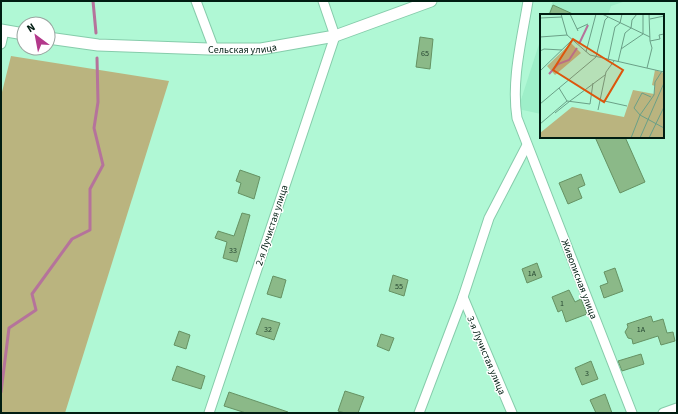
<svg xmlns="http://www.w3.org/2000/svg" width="678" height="414" font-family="'Source Sans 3',sans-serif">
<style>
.built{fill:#9eefc9}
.green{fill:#bab47f}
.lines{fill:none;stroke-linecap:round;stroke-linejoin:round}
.stream{stroke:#b5739b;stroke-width:3}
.building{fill:#8bb988;stroke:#659263}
.minor-casing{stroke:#86ccab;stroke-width:11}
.tertiary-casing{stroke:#86ccab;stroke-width:13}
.minor{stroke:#fff;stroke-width:9}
.tertiary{stroke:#fff;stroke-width:11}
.labels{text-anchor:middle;stroke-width:3;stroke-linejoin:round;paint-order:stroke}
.number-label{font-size:8px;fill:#244430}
.street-label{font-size:10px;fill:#011d12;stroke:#fff}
.inset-river{fill:none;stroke:#b5739b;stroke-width:2}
.inset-road{fill:none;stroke:#6aa087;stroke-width:1}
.view{fill:#dc560c;fill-opacity:0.15;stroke:#dc560c;stroke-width:2}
.inset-edge{fill:none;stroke:#011d12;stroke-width:2}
</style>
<rect width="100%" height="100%" fill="#b0f8d5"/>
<g class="built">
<path d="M553,1H626L611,6L608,15H548Z"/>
<path d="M541,38V114L518,109Z"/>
</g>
<path class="green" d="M11,56L169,81L65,413H1V96Z"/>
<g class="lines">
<g class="stream">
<path d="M93,1L96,33"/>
<path d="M1,392L9,328L36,310L32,294L72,239L90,230V189L103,165L94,128L98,102L97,58"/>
</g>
</g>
<g class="building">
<path d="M553,5L575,15H549Z"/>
<path d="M420,37L433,39L430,69L416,67Z"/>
<path d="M595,137H625L645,182L620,193Z"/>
<path d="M240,170L260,177L254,199L238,193L241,183L236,181Z"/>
<path d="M581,174L585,185L578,188L582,198L568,204L559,183Z"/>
<path d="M242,213L250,215L237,262L223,258L227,242L215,238L218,231L234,236Z"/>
<path d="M537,263L542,277L527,283L522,269Z"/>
<path d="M615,268L623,291L604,298L600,286L608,283L604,272Z"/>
<path d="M393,275L408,280L404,296L389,291Z"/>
<path d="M273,276L286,280L281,298L267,294Z"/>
<path d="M569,290L575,302L581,299L587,314L566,322L562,310L558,312L552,297Z"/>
<path d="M651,316L653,322L663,319L667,333L673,332L675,341L661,345L658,336L633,344L632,339L628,338L625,332L628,327L627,324Z"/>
<path d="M262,318L280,323L274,340L256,334Z"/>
<path d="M179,331L190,335L186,349L174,345Z"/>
<path d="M381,334L394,338L389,351L377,346Z"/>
<path d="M641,354L644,364L622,371L618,361Z"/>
<path d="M591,361L598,379L582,385L575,368Z"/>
<path d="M177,366L205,376L201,389L172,380Z"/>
<path d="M345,391L364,397L358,413H345L338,411Z"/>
<path d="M229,392L288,412V413H246L224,406Z"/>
<path d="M605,394L612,413H596L590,400Z"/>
</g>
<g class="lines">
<defs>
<g id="minor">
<path d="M196,1L214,49"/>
<path d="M528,1C522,39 511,80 517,118L632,413"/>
<path d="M1,44L4,31"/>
<path d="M463,297L512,413"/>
<path d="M209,413L335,36L323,1"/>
<path d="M419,413L463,297L489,218L527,145"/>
<path d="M663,413L677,408"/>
</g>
<g id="tertiary">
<path d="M1,30L24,34"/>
<path id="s1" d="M48,38L98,45L209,49H261L335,36L431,1"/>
</g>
</defs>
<use href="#minor" class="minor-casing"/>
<use href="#tertiary" class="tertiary-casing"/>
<use href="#minor" class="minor"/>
<use href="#tertiary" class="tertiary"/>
</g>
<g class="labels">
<g class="number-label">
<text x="425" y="56">65</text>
<text x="233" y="253">33</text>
<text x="532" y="276">1А</text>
<text x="399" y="289">55</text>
<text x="562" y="306">1</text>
<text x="268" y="332">32</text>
<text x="641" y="332">1А</text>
<text x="587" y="376">3</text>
</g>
<g class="street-label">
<text dy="4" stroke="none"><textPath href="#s1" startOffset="195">Сельская улица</textPath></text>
<text transform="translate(271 225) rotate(-72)" y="4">2-я Лучистая улица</text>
<text transform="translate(580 279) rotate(69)" y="4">Живописная улица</text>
<text transform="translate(487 355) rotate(67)" y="4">3-я Лучистая улица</text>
</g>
</g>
<g transform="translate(540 14)">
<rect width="124" height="124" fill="#b0f8d5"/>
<path d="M31,29L41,39L15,61L7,52ZM115,56L124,59V124H0V119L32,93L84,103L93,76L114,80L115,72L112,71Z" fill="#bab47f"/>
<path class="inset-river" d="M39,30L48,11M9,60L18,50L29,46L37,34"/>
<path class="inset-road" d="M21,0L27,21L50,41L124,58M30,0L38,17M62,0L110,23M109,0L110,27L120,25L119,21L124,20M0,4L22,3M110,5L124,2M37,15L48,10M0,23L27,21M81,35L103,20V0M0,37L4,35L22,36M46,38L56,0M56,43L65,6L68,3M68,46L75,13L80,9L82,0M78,48L85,19L91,14L92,6L97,0M107,54L112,34L110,27M0,57L31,27M19,74L27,87M111,83L102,79L94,94L100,101L124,114M60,86L87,92M30,87L65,61M0,90L56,43M58,96L66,58L74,47M15,99L30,87M0,110L27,87L50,90L53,69M91,124L100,101L114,81L115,68L122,57M100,124L124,69M109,124L124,93"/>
<path class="view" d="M33,25L83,56L64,88L13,56Z"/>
<rect width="124" height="124" class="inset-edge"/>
</g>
<rect width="678" height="414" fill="none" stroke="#011d12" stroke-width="4"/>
<g transform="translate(36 36) rotate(328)"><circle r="19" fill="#ffffff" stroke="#99a5a0"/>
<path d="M0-3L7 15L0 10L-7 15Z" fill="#b3398b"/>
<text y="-6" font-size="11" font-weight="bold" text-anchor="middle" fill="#011d12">N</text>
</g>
</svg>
